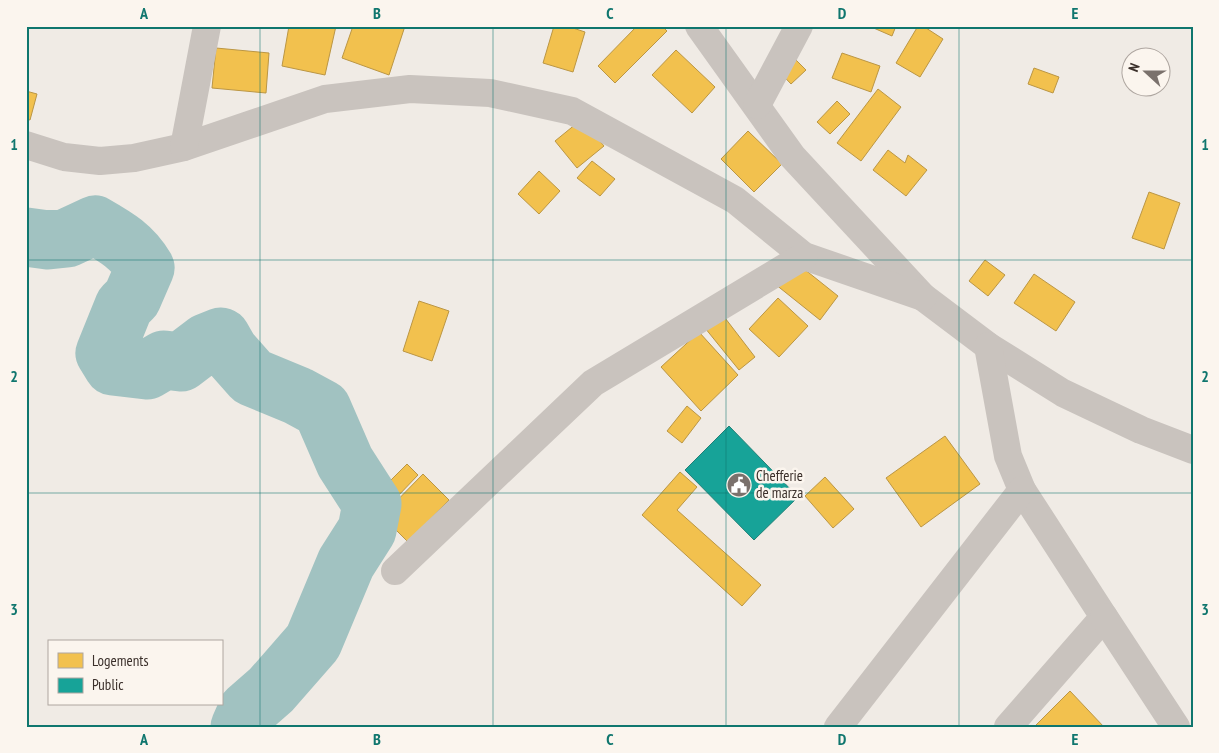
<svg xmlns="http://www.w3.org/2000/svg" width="1219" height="753" font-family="'PT Sans Narrow',sans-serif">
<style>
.homes{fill:#f2c14e;stroke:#bb9644}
.public{fill:#17a398;stroke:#228077}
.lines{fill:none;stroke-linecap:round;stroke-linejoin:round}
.river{stroke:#a1c2c1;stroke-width:59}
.minor{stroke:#c9c3be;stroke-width:28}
.grid{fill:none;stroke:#0f766e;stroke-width:1;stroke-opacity:0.55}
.labels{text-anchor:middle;stroke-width:5;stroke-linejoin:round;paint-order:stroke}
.poi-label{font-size:15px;fill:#3b302b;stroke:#fbf5ee;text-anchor:start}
.neatline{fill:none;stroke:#0f766e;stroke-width:2}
.grid-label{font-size:16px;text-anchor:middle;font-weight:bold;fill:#0f766e}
</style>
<rect width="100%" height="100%" fill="#f0ebe5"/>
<g class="homes">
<path d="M289,26H336L325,75L282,66Z"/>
<path d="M353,26H405L389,75L342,58Z"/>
<path d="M554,26H567L585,32L573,72L543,63Z"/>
<path d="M637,26H662L667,31L615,83L598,66Z"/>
<path d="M869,26H896L892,36Z"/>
<path d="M918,26H923L943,39L920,77L896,63Z"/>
<path d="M216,48L269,53L266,93L212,88Z"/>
<path d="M676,50L715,87L692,113L652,75Z"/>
<path d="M787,51L806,70L791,84L773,65Z"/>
<path d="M842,53L880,66L871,92L832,78Z"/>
<path d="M1034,68L1059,77L1053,93L1028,84Z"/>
<path d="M878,89L901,107L861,161L837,143Z"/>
<path d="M26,91L37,94L30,120L26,119Z"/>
<path d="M837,101L850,114L830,134L817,122Z"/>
<path d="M582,119L604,146L577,168L555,141Z"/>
<path d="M748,131L782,164L754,192L721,159Z"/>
<path d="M888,150L905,163L908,155L927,170L906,196L873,170Z"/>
<path d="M592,161L615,179L600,196L577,178Z"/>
<path d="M539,171L560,191L539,214L518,194Z"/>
<path d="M1149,192L1180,203L1164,249L1132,238Z"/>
<path d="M784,253L838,296L820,320L765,276Z"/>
<path d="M985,260L1005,275L988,296L969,281Z"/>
<path d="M1034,274L1075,302L1056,331L1014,303Z"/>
<path d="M778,298L808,326L779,357L749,329Z"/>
<path d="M419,301L449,311L432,361L403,351Z"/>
<path d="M722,314L755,357L739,370L705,328Z"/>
<path d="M699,332L738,375L701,411L661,367Z"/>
<path d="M687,406L701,418L682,443L667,431Z"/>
<path d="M945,436L980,484L921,527L886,478Z"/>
<path d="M407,464L418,475L396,498L384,487Z"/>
<path d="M680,472L697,487L677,510L761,585L742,606L642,515Z"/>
<path d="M423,474L449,500L408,542L382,516Z"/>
<path d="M825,477L854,509L833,528L805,496Z"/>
<path d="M1070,691L1104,727H1034Z"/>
</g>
<path class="public" d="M729,426L798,497L754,540L685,470Z"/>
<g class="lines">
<path class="river" d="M26,237L48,240L67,238L95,225C116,237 133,247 145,268L132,298L124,306L105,353L113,366L147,370L164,360L181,362L206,343L221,337L229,351L252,377L298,396L322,409L345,462L372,504L367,530L346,563L313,642L271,690L247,711L240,727"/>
<g class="minor">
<path d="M699,26L792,156L923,297L988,346L1063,393L1141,430L1193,450"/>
<path d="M757,105L799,26"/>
<path d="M26,145L64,157L100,161L134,158L184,147L325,99L410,89L490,93L572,111L735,200L804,256L923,297"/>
<path d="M184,147L207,26"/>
<path d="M988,346L1008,456L1022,490L1104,617L1008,727"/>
<path d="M395,571L593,383L804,256"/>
<path d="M1104,617L1176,727"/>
<path d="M838,727L1022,490"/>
</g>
</g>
<path class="grid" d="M260,26V727M493,26V727M726,26V727M959,26V727M26,260H1193M26,493H1193"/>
<defs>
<symbol id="civic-disc" viewBox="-11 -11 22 22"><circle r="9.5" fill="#7a716c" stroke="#fbf5ee"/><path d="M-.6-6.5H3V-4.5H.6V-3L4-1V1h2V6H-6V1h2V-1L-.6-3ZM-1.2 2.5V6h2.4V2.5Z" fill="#fff"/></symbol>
</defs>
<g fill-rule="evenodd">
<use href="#civic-disc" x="725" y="471" width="28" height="28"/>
</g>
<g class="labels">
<g class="poi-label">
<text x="756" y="481">Chefferie<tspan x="756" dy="17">de marza</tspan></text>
</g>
</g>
<rect width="1219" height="753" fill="none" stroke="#fbf5ee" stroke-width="55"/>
<rect x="48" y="640" width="175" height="65" fill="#fbf5ee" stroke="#aea6a0"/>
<rect x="58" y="653" width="25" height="15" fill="#f2c14e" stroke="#aea6a0"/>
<text x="92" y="666" font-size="15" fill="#3b302b">Logements</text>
<rect x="58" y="678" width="25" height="15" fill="#17a398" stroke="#aea6a0"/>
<text x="92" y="690" font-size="15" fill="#3b302b">Public</text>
<g transform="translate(1146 72) rotate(291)"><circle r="24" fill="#fbf5ee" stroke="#aea6a0"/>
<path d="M0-4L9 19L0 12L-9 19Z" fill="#7a716c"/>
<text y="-8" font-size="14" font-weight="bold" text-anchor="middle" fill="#3b302b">N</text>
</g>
<rect x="28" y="28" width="1164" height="698" class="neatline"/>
<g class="grid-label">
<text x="144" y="19">A</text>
<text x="377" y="19">B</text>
<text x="610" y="19">C</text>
<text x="842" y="19">D</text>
<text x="1075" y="19">E</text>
<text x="14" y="150">1</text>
<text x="1205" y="150">1</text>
<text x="14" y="382">2</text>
<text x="1205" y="382">2</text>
<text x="14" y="615">3</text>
<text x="1205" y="615">3</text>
<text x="144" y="745">A</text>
<text x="377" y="745">B</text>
<text x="610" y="745">C</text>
<text x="842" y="745">D</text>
<text x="1075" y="745">E</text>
</g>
</svg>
